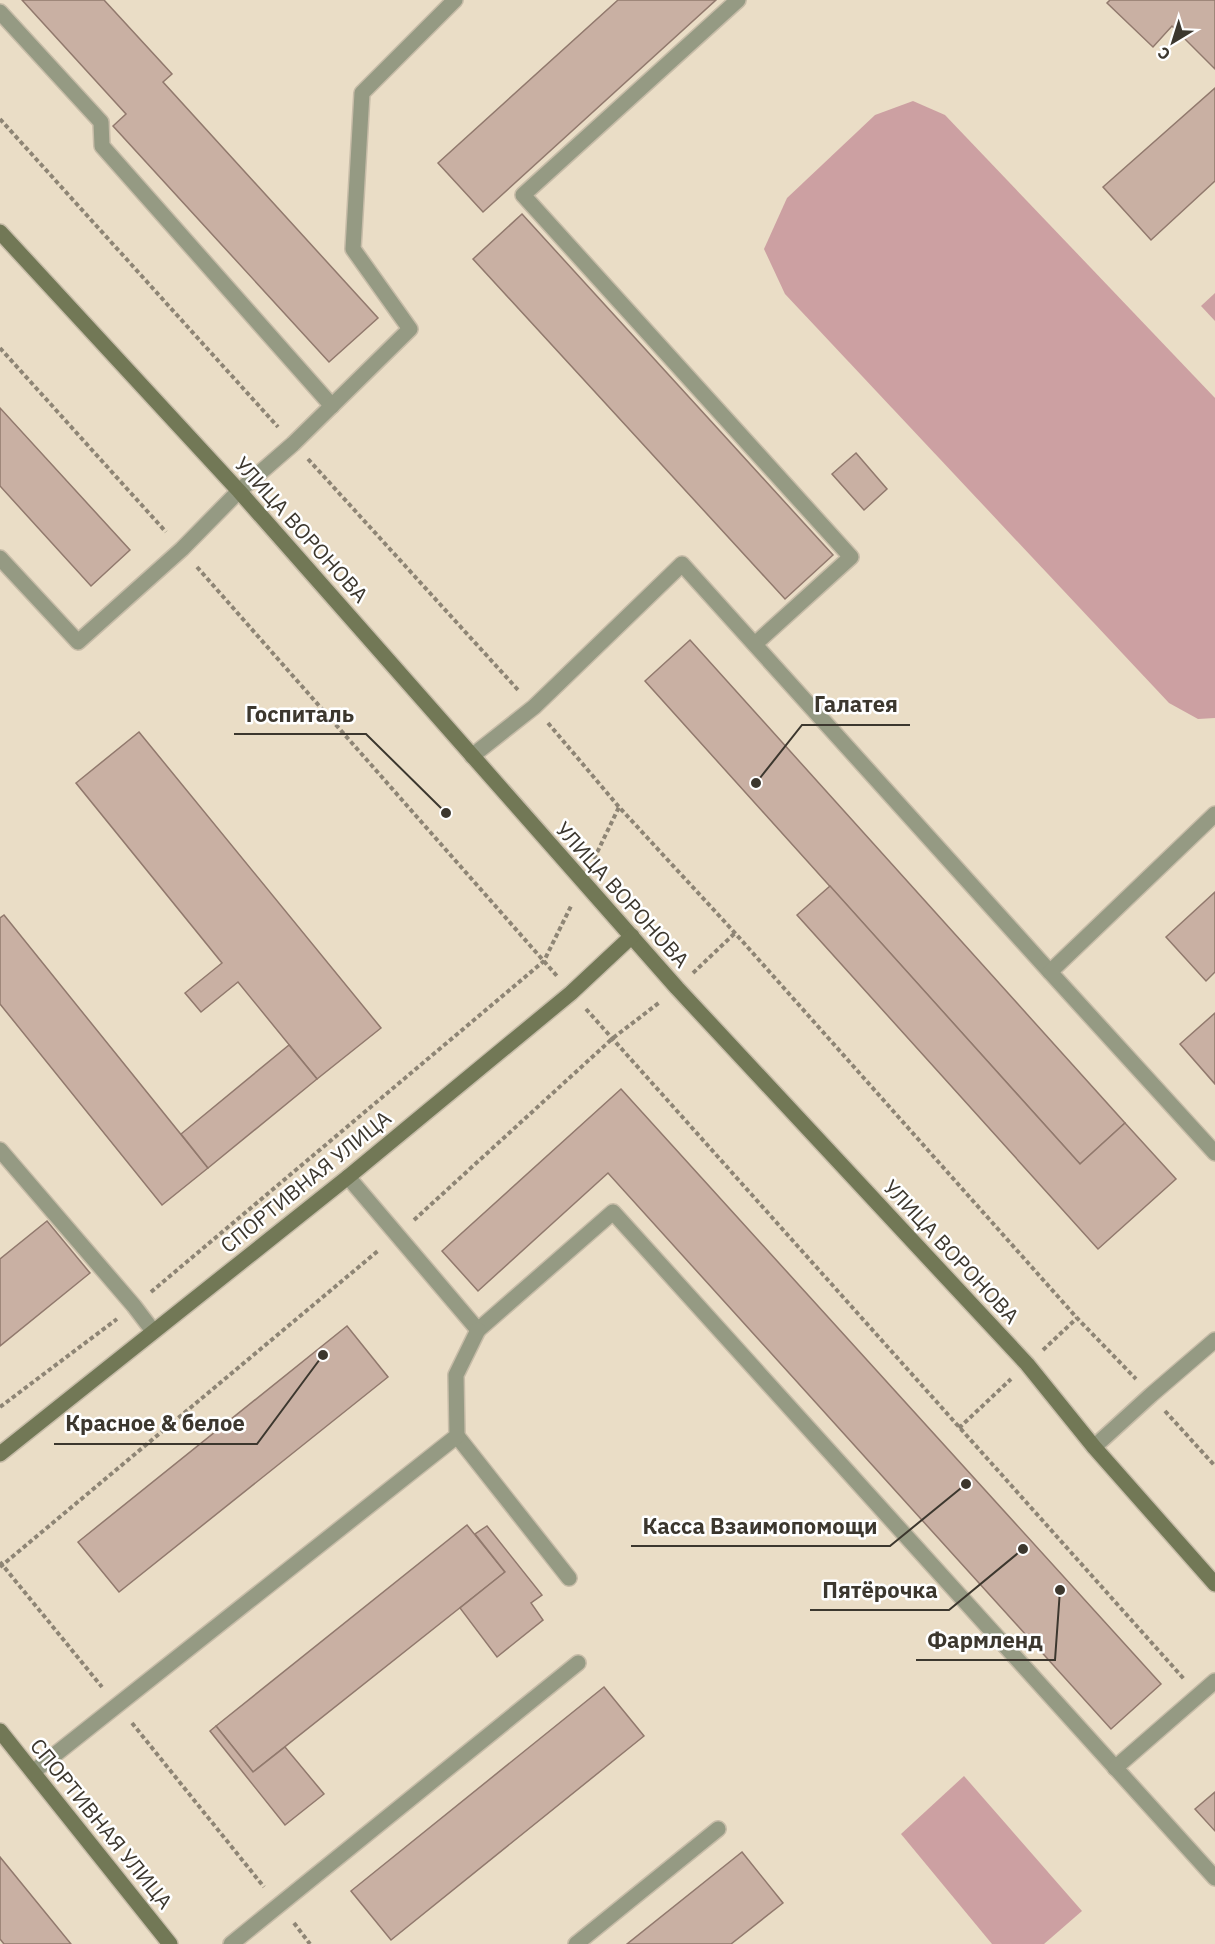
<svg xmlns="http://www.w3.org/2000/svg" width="1215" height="1944" font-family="'IBM Plex Sans',sans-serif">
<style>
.grass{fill:#cca0a2}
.building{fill:#c9b0a3;stroke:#91796d;stroke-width:1.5}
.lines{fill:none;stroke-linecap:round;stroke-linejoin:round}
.lane-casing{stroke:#c7bca8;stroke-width:18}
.secondary-casing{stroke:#c7bca8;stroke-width:18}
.path{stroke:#8e8575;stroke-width:4;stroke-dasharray:4.5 3;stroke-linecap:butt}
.lane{stroke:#959a83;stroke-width:15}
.secondary{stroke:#727856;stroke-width:15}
.labels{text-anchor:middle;stroke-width:5;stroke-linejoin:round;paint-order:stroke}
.street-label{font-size:21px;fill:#3c372e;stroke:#fff}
.leader{fill:none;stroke:#3c372e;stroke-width:2}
.callout-dot{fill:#3c372e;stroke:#fff;stroke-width:2}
.callout-label{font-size:22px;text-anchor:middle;font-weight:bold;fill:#3c372e;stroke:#fff;stroke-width:5;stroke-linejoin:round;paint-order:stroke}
</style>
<rect width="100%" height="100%" fill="#eaddc6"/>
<g class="grass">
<path d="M913,101L945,115L1215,398V718L1198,719L1169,703L785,294L764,249L787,198L875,115Z"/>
<path d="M1215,293V321L1201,306Z"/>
<path d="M964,1776L1082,1911L1044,1944H992L901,1834Z"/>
</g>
<g class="building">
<path d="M22,0H104L172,74L163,82L378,318L329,362L113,126L126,114Z"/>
<path d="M618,0H716L483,212L438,163Z"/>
<path d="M1110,0H1215V69L1172,26L1153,47L1107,3Z"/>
<path d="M1215,88V181L1151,240L1103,187Z"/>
<path d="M522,214L833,555L785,599L473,259Z"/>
<path d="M0,408L130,550L91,586L0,486Z"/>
<path d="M856,453L887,489L864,510L832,474Z"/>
<path d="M690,640L1125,1123L1080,1164L645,681Z"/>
<path d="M139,732L381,1028L317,1079L238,982L201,1012L185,993L222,963L76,783Z"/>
<path d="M830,886L1080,1164L1125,1123L1176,1179L1098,1249L797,915Z"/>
<path d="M1215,892V972L1206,981L1166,937Z"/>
<path d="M4,915L208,1168L162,1205L0,1004V918Z"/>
<path d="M1215,1013V1084L1180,1044Z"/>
<path d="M289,1045L317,1079L208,1168L181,1134Z"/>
<path d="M621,1089L1161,1684L1111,1729L608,1173L478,1291L442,1251Z"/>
<path d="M47,1221L90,1273L0,1346V1259Z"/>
<path d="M347,1326L388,1377L119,1592L78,1542Z"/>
<path d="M467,1525L505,1572L253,1772L216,1726Z"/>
<path d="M487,1526L542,1595L531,1603L543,1620L497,1657L460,1608L505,1572L475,1534Z"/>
<path d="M604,1687L644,1736L391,1940L351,1891Z"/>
<path d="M216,1726L253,1772L285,1747L324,1794L285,1825L210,1731Z"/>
<path d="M1215,1792V1831L1195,1809Z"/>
<path d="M742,1852L783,1903L731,1944H627Z"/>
<path d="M0,1857L71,1944H4L0,1939Z"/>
</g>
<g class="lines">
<defs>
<g id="lane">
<path d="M738,0L523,195L851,557L755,644"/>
<path d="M0,12L101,122L102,146L332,406"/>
<path d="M0,558L78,642L182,549L239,491L293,444L410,329L353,249L362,93L455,0"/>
<path d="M472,756L534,707L682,564L1050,972"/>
<path d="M1215,814L1050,972L1215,1153"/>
<path d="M0,1150L134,1306L153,1331"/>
<path d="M348,1177L478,1330L613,1212L1215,1878"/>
<path d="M457,1436L569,1578"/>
<path d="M1094,1447L1151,1395L1215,1340"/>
<path d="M1115,1768L1215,1681"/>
<path d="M33,1772L457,1436L456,1375L478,1330"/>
<path d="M231,1944L578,1663"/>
<path d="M576,1944L718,1829"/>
</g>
<g id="secondary">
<path d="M0,232L239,491L677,988L1027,1364L1094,1447L1215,1584"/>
<path d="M0,1454L348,1177L571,993L632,936"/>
<path d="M0,1731L170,1944"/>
</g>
</defs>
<use href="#lane" class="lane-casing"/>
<use href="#secondary" class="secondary-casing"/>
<g class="path">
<path d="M0,119L278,427"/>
<path d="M0,348L166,532"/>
<path d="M308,459L519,691"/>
<path d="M197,567L557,976"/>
<path d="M548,723L619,807L735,933L1077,1318L1136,1379"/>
<path d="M594,859L619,807"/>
<path d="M693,973L735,933"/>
<path d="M586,1009L1184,1679"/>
<path d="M414,1220L613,1038L660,1002"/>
<path d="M151,1292L544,961L572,904"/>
<path d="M1043,1350L1077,1318"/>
<path d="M0,1407L117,1319"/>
<path d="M1165,1411L1215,1466"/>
<path d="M959,1428L1011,1379"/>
<path d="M0,1562L102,1687"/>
<path d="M0,1567L379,1250"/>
<path d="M132,1723L264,1887"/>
<path d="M294,1923L310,1944"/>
</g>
<use href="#lane" class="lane"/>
<use href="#secondary" class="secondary"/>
</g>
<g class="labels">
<g class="street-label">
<text transform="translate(301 530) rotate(48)" y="7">УЛИЦА ВОРОНОВА</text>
<text transform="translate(622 895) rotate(48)" y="7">УЛИЦА ВОРОНОВА</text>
<text transform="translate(306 1182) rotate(-39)" y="7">СПОРТИВНАЯ УЛИЦА</text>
<text transform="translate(951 1252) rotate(47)" y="7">УЛИЦА ВОРОНОВА</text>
<text transform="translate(101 1824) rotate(51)" y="7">СПОРТИВНАЯ УЛИЦА</text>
</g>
</g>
<path class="leader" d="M756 783L802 725H910M446 813L366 734H234M323 1355L257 1444H54M966 1484L890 1546H631M1023 1549L949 1610H810M1060 1590L1055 1660H916"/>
<g class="callout-dot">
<circle cx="756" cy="783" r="6"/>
<circle cx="446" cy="813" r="6"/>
<circle cx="323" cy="1355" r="6"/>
<circle cx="966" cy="1484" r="6"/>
<circle cx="1023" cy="1549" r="6"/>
<circle cx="1060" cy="1590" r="6"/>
</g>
<g class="callout-label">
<text x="856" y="712">Галатея</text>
<text x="300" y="722">Госпиталь</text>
<text x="155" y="1431">Красное &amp; белое</text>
<text x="760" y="1534">Касса Взаимопомощи</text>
<text x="880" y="1598">Пятёрочка</text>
<text x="985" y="1648">Фармленд</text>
</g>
<g transform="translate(1173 42) rotate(218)" stroke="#ffffff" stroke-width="4.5" paint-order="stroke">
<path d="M0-4.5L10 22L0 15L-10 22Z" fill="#3c372e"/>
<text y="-9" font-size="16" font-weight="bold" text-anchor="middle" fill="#3c372e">С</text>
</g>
</svg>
